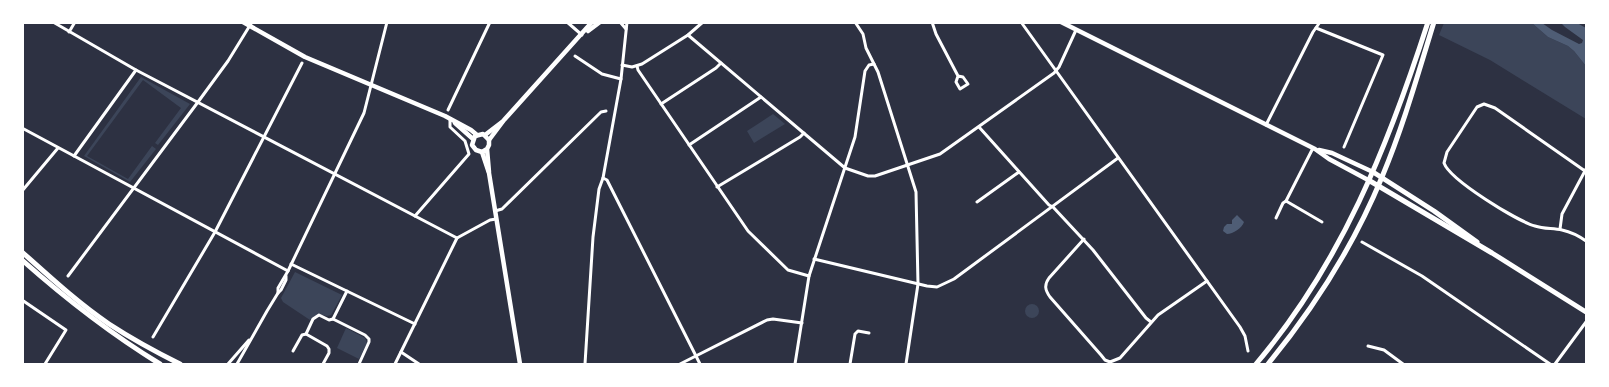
<svg xmlns="http://www.w3.org/2000/svg" width="1609" height="387" font-family="'Source Sans 3',sans-serif">
<style>
.green{fill:#3c4559}
.water{fill:#4f5d75}
.lines{fill:none;stroke-linecap:round;stroke-linejoin:round}
.minor{stroke:#fff;stroke-width:3}
.tertiary{stroke:#fff;stroke-width:4.5}
.secondary{stroke:#fff;stroke-width:5}
.primary{stroke:#fff;stroke-width:5}
</style>
<rect width="100%" height="100%" fill="#2d3142"/>
<g class="green">
<path d="M1444,23H1532L1548,37L1568,46L1574,51L1586,66V119L1490,60L1439,35Z"/>
<path d="M141,77L190,104L158,145L155,143L181,108L143,80L87,156L128,179L152,146L156,149L130,182L84,156Z"/>
<path d="M773,114L785,124L754,143L747,131Z"/>
<path d="M295,272L342,295L331,315L327,316L318,314L310,320L283,302L281,298Z"/>
<circle cx="1032" cy="311" r="7"/>
<path d="M346,328L365,338L367,343L359,359L337,348Z"/>
</g>
<g class="water">
<path d="M1532,23H1542L1552,30L1579,44L1582,43L1583,40L1565,27L1561,23H1577L1586,28V66L1574,51L1568,46L1548,37Z"/>
<path d="M1237,215L1244,222C1242,228 1233,234 1227,234L1223,231L1224,227L1227,224H1232V220Z"/>
</g>
<g class="lines">
<g class="minor">
<path d="M53,22L136,70L457,238"/>
<path d="M567,22L582,35"/>
<path d="M620,22L626,29"/>
<path d="M855,22L863,34L866,48L878,72L916,192L918,284L906,364"/>
<path d="M932,22L936,34L958,76L963,77L968,84L960,89L956,82L958,76"/>
<path d="M1021,22L1240,327L1245,336L1248,351"/>
<path d="M1316,28L1383,55L1344,147"/>
<path d="M69,32L75,22"/>
<path d="M688,35L845,168L868,176H875L940,154L1054,73L1059,67L1076,30"/>
<path d="M575,56L602,74L621,79"/>
<path d="M622,65L632,67L642,64L688,35L703,22"/>
<path d="M637,66L638,70L748,231L788,270L809,276"/>
<path d="M661,104L716,68L721,63"/>
<path d="M448,110L490,22"/>
<path d="M1266,125L1313,32L1320,22"/>
<path d="M979,127L1049,205L1053,207L1093,250L1146,318L1151,322"/>
<path d="M22,128L288,271"/>
<path d="M689,145L761,97"/>
<path d="M1313,148L1286,201L1322,222"/>
<path d="M74,156L136,70"/>
<path d="M1585,171L1495,108L1484,104L1477,107L1447,152L1444,163C1450,180 1517,221 1535,226C1544,229 1553,228 1562,230C1571,232 1579,236 1586,241"/>
<path d="M603,178L607,180L700,364"/>
<path d="M717,187L800,137L804,133"/>
<path d="M22,191L58,148"/>
<path d="M977,202L1019,172"/>
<path d="M495,211L502,209L601,112L606,111"/>
<path d="M415,216L469,154L465,141L450,127V119"/>
<path d="M1276,218L1283,203L1286,201"/>
<path d="M1560,229L1562,214L1586,169"/>
<path d="M1084,239L1049,278C1044,285 1045,290 1050,297L1101,355L1105,360L1110,362L1120,358L1158,315L1207,281"/>
<path d="M1362,242L1422,276L1550,364"/>
<path d="M814,259L927,286L937,287L954,279L1118,158"/>
<path d="M291,264L415,324"/>
<path d="M68,276L198,102L228,61L252,22"/>
<path d="M278,293V288L288,271L364,113L387,22"/>
<path d="M22,300L66,330L45,364"/>
<path d="M333,319L347,291"/>
<path d="M306,334L327,346L329,349V353L323,364"/>
<path d="M153,337L215,232L302,63"/>
<path d="M1368,346L1384,350L1403,364"/>
<path d="M293,351L302,335L306,334L313,319L319,315L329,320L333,319L365,335L369,339V342L359,364"/>
<path d="M401,352L419,364"/>
<path d="M228,364L249,340"/>
<path d="M237,364L267,311L278,293L281,290L286,280V276"/>
<path d="M395,364L457,238L490,220L496,219"/>
<path d="M585,364L593,237L599,189L603,178L621,79L627,22"/>
<path d="M680,364L767,320L773,319L802,323"/>
<path d="M795,364L809,276L855,137L865,71L869,65L874,64"/>
<path d="M850,364L855,334L858,331L869,333"/>
<path d="M1555,364L1586,322"/>
</g>
<g class="tertiary">
<path d="M243,22L305,57L445,116L471,130L477,135"/>
<path d="M1061,22L1315,149L1329,159L1370,181"/>
<path d="M588,31L600,22"/>
<path d="M455,123L473,139"/>
<path d="M485,135L502,122"/>
<path d="M489,140L504,120L592,22"/>
<path d="M487,149L482,152L476,150L472,145L475,136L483,134L489,140V145L487,149L489,172"/>
<path d="M1319,150L1332,153L1373,172"/>
<path d="M482,152L489,173L520,364"/>
</g>
<g class="secondary">
<path d="M1373,172L1434,211L1477,242"/>
<path d="M1370,181L1492,253L1586,312"/>
</g>
<g class="primary">
<path d="M22,252C50,277 78,303 109,324C132,339 156,352 180,364"/>
<path d="M22,260C66,299 111,334 160,364"/>
<path d="M1256,364C1341,264 1388,146 1428,22"/>
<path d="M1268,364C1314,308 1354,245 1382,177C1403,127 1418,74 1434,22"/>
</g>
</g>
<rect width="1609" height="387" fill="none" stroke="#ffffff" stroke-width="48"/>
</svg>
